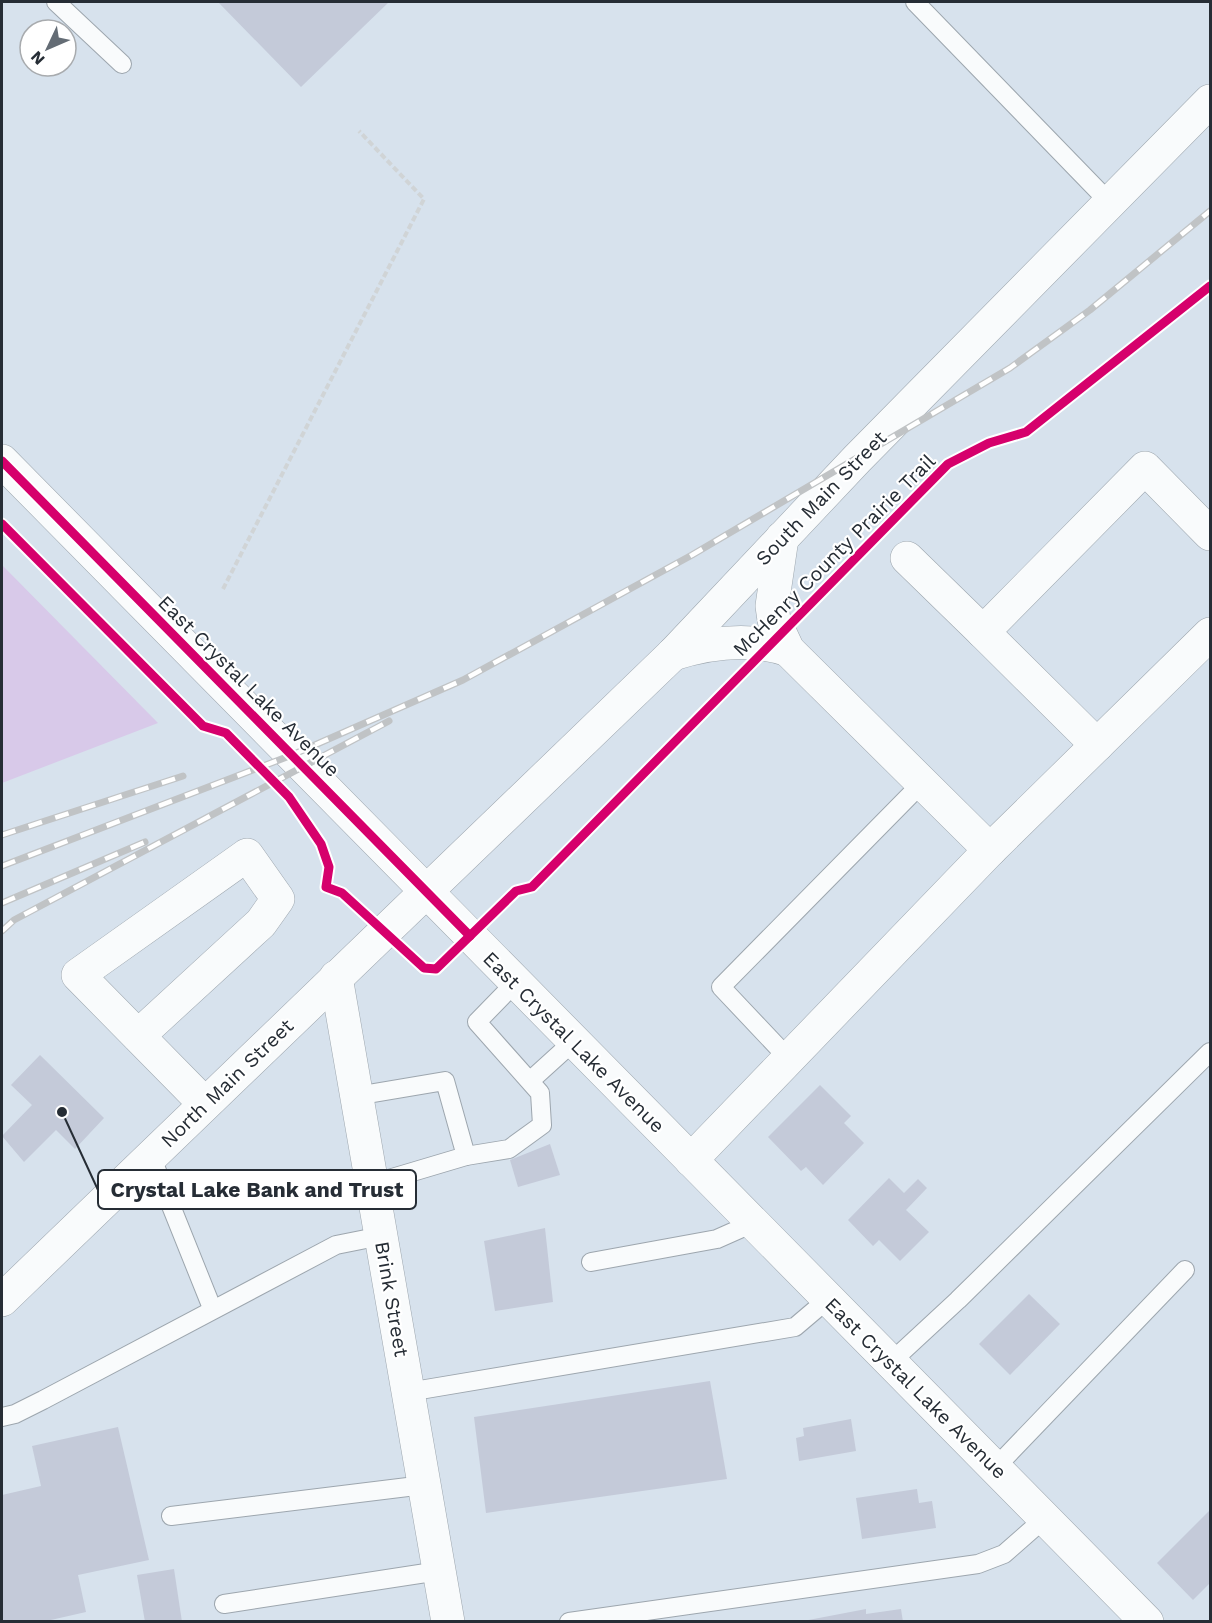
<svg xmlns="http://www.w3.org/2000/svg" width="1212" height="1623" font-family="'Work Sans',sans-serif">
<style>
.green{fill:#d8c9e9}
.building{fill:#c4cad9}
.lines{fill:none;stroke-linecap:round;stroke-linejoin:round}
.lane-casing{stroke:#9da6ae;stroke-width:20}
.street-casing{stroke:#9da6ae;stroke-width:34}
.secondary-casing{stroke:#9da6ae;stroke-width:34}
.path{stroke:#d0d4d6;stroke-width:4;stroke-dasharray:6 3;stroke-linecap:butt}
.lane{stroke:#f9fbfc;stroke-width:18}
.street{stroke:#f9fbfc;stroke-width:33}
.secondary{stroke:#f9fbfc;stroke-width:33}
.rail-casing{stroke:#c0c3c5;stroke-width:7}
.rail{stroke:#fff;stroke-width:4.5;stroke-dasharray:14;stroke-linecap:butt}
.cycleway-casing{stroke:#fff;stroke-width:13}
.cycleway{stroke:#d6006c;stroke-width:9}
.labels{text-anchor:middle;stroke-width:4.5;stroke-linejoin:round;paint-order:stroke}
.street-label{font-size:20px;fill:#262d35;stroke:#fff}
.leader{fill:none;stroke:#262d35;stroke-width:2}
.callout-dot{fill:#262d35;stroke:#fff;stroke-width:2}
.callout{fill:#fff;stroke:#262d35;stroke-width:2}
.callout-label{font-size:21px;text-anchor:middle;font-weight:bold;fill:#262d35}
</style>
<rect width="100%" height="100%" fill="#d7e2ed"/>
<path class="green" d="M2,565L158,723L2,783Z"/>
<g class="building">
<path d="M218,2H389L301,87Z"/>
<path d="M40,1055L104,1118L75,1149L56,1130L24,1162L2,1136L32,1105L11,1085Z"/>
<path d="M820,1085L851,1116L844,1123L864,1143L823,1185L806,1167L801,1171L768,1137Z"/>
<path d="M550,1144L560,1175L518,1187L510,1160Z"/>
<path d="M889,1178L904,1193L918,1179L927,1188L906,1210L929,1232L900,1261L879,1240L873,1246L848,1220Z"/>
<path d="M545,1228L553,1302L495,1311L484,1241Z"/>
<path d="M1029,1294L1060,1324L1010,1375L979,1344Z"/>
<path d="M710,1381L727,1479L486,1513L474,1417Z"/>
<path d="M851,1419L856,1451L799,1461L796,1438L804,1436L803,1428Z"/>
<path d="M118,1427L149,1560L78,1575L86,1612L42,1622H2V1495L41,1486L32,1446Z"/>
<path d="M917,1489L919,1503L932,1501L936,1528L862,1539L856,1498Z"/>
<path d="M1210,1510V1583L1193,1600L1157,1563Z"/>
<path d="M174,1569L182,1622H145L137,1575Z"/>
<path d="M866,1609V1614L901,1609L903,1622H798Z"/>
</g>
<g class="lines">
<defs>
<g id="lane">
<path d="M56,2L122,64"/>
<path d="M915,2L1110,203"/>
<path d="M789,1059L721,987L923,782"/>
<path d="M531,1080L574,1041"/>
<path d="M356,1096L445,1081L466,1156L372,1184"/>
<path d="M151,1156L212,1308"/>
<path d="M466,1156L509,1149L542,1125L540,1093L477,1022L515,983"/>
<path d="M591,1262L717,1239L753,1223"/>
<path d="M891,1362L958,1300L1210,1052"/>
<path d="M408,1392L795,1327L828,1299"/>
<path d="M2,1417L15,1414L43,1400L336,1245L381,1236"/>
<path d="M995,1468L1185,1270"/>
<path d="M171,1516L424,1485"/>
<path d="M224,1604L439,1571"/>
<path d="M569,1622L978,1564L1004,1554L1045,1518"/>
</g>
<g id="street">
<path d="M782,538L772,606L774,620L788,650L990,850"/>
<path d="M907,558L983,632"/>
<path d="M673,654C711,642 750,637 788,650"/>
<path d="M1097,745L983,632L1145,468L1210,534"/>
<path d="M336,977L448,1622"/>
<path d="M138,1036L261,923L278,899L247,855L78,975L205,1104"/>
<path d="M691,1160L990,850L1210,634"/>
</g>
<g id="secondary">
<path d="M2,461L1147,1622"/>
<path d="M2,1300L673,654L857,459L1210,101"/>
</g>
</defs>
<use href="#lane" class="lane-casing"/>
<use href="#street" class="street-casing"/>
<use href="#secondary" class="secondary-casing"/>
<path class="path" d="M223,589L424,199L359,131"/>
<use href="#lane" class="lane"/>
<use href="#street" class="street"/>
<use href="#secondary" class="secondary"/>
<defs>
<g id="rail">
<path d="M2,835L183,776"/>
<path d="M2,866L292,755L463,680L692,555L1010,368L1090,310L1210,211"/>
<path d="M2,903L145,842"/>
<path d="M2,931L14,920L389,721"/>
</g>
</defs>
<use href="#rail" class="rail-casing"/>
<use href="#rail" class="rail"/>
<defs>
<g id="cycleway">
<path d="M2,461L470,936"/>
<path d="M2,524L203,726L226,733L289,797L321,844L329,867L326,887L342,893L424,968L436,969L516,891L532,887L948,464L989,443L1026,432L1210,286"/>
</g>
</defs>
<use href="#cycleway" class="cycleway-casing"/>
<use href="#cycleway" class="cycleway"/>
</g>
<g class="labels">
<g class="street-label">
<text transform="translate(821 498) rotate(-46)" y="7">South Main Street</text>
<text transform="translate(834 555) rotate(-45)" y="7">McHenry County Prairie Trail</text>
<text transform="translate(249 686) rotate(45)" y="7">East Crystal Lake Avenue</text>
<text transform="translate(574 1042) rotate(45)" y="7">East Crystal Lake Avenue</text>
<text transform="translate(227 1083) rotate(-44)" y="7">North Main Street</text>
<text transform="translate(392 1299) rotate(80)" y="7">Brink Street</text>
<text transform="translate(916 1388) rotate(45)" y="7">East Crystal Lake Avenue</text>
</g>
</g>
<path class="leader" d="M62 1112L98 1190"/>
<circle class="callout-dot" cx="62" cy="1112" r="6"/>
<rect class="callout" x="98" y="1170" width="318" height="39" rx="6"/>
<g class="callout-label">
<text x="257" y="1197">Crystal Lake Bank and Trust</text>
</g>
<rect width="1212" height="1623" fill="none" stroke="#262d35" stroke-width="6"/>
<g transform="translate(48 48) rotate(226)"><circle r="28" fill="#ffffff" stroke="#a8abae" stroke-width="1.5"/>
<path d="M0-4.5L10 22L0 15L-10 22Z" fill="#646c75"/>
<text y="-9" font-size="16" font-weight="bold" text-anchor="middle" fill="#262d35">N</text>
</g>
</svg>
